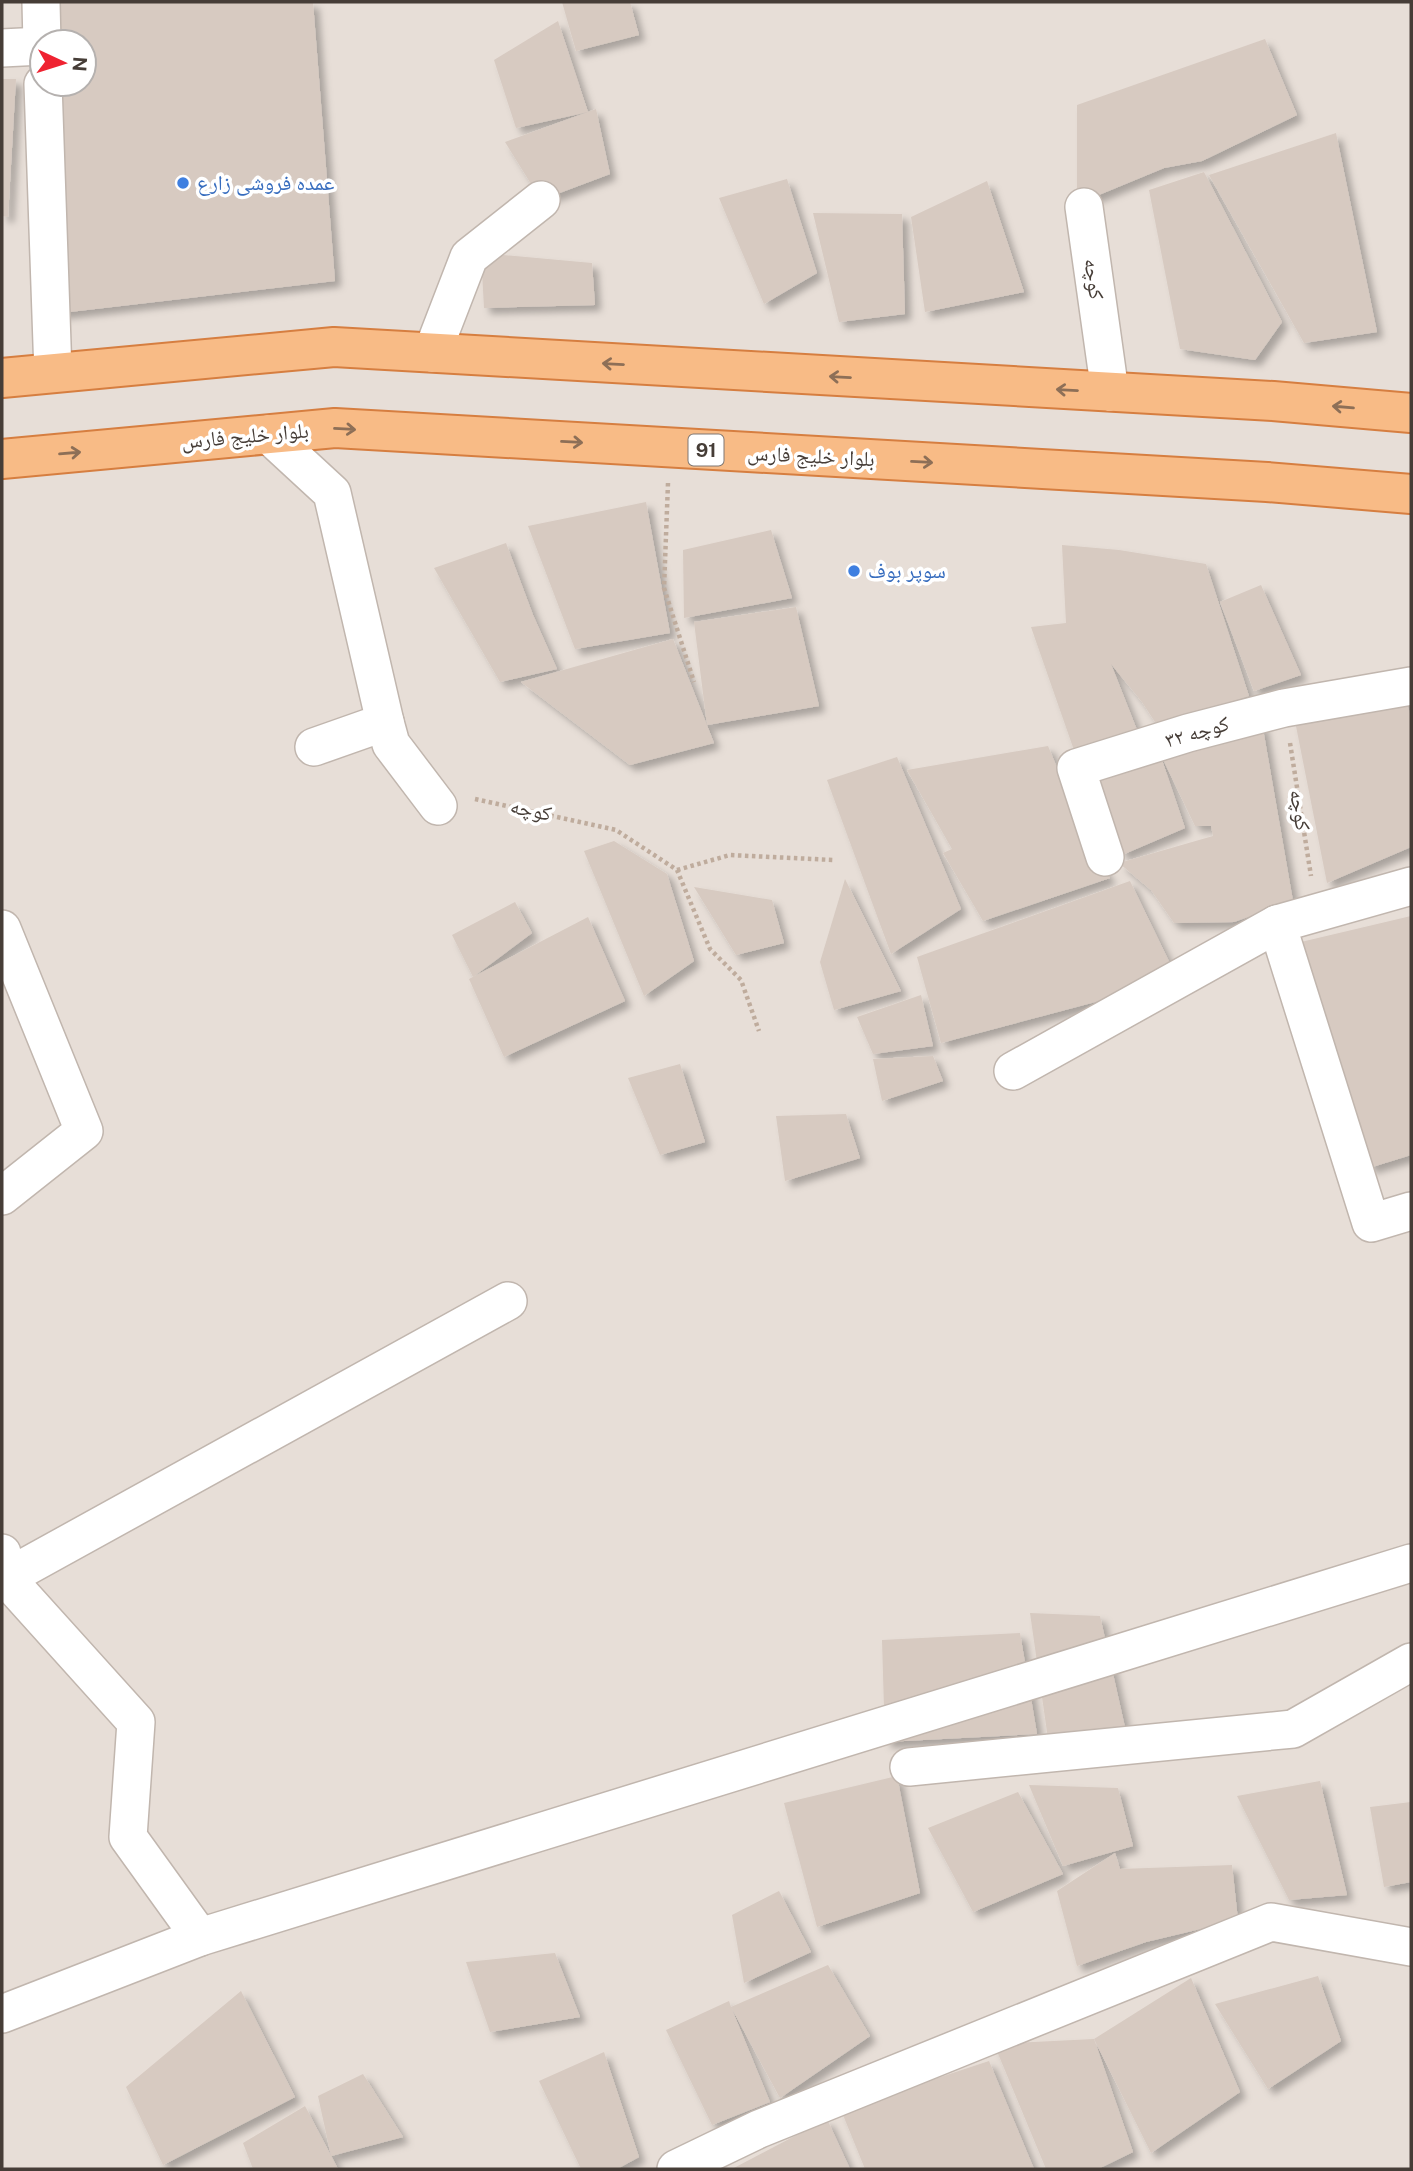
<svg xmlns="http://www.w3.org/2000/svg" width="1413" height="2171" font-family="'Public Sans','Noto Naskh Arabic',sans-serif">
<style>
.residential{fill:#e7ded7;fill-rule:evenodd}
.building{fill:#d7cac1;fill-rule:evenodd;filter:url(#shadow)}
.lines{fill:none;stroke-linecap:round;stroke-linejoin:round}
.minor-casing{stroke:#c1b6ae;stroke-width:40}
.trunk-casing{stroke:#d67e40;stroke-width:42}
.path{stroke:#bfac9d;stroke-width:4.5;stroke-dasharray:3.5 3.5;stroke-linecap:butt}
.minor{stroke:#fff;stroke-width:37}
.trunk{stroke:#f8bb86;stroke-width:38}
.oneway{stroke:#8d6f57}
.shop-dot{fill:#3f7fe0;stroke:#fff;stroke-width:2.5}
.labels{text-anchor:middle;stroke-width:7;stroke-linejoin:round;paint-order:stroke}
.shield{fill:#fff;stroke:#7e7773;stroke-width:2}
.shield-label{font-size:19px;font-weight:bold;fill:#463d37}
.shop-label{font-size:21px;fill:#366cbe;stroke:#fff;text-anchor:start}
.street-label{font-size:21px;fill:#463d37;stroke:#fff}
</style>
<defs>
<filter id="shadow"><feDropShadow dx="6" dy="6" stdDeviation="3.5" flood-color="#0004"/></filter>
</defs>
<rect width="100%" height="100%" fill="#f3ede8"/>
<path class="residential" d="M2,2H1411V2169H2ZM42,42H84V84H42Z"/>
<g class="building">
<path d="M29,2H313L335,281L44,315ZM42,42H84V84H42Z"/>
<path d="M562,2H630L639,35L576,51Z"/>
<path d="M558,21L588,112L516,128L494,60Z"/>
<path d="M1265,39L1297,115L1202,161L1164,168L1077,204V105Z"/>
<path d="M2,79H16L8,217L2,216Z"/>
<path d="M596,109L610,174L541,200L505,142Z"/>
<path d="M1336,133L1377,332L1304,343L1209,175Z"/>
<path d="M1204,172L1282,322L1255,360L1180,349L1149,190Z"/>
<path d="M787,179L817,273L764,304L719,198Z"/>
<path d="M987,181L1024,292L925,312L911,217Z"/>
<path d="M813,213L902,214L905,314L839,322Z"/>
<path d="M481,253L592,263L595,305L484,308Z"/>
<path d="M646,502L670,633L575,649L528,526Z"/>
<path d="M771,530L792,598L684,618L683,550Z"/>
<path d="M506,543L533,615L557,669L500,682L434,568Z"/>
<path d="M1062,545L1119,550L1206,564L1249,696L1157,725L1142,702L1111,664L1139,735L1075,753L1031,627L1066,623Z"/>
<path d="M1261,585L1301,675L1254,691L1220,602Z"/>
<path d="M796,607L819,706L707,725L694,622Z"/>
<path d="M673,639L714,743L630,765L521,682Z"/>
<path d="M1401,687L1411,716V847L1327,883L1295,721Z"/>
<path d="M1262,723L1293,901L1234,922L1174,923L1151,890L1119,863L1213,836L1211,826H1195L1159,751Z"/>
<path d="M1048,746L1093,854L1110,878L983,921L943,853L952,849L907,770Z"/>
<path d="M1159,751L1185,828L1122,855L1089,765Z"/>
<path d="M897,757L961,909L891,954L827,780Z"/>
<path d="M614,841L667,874L694,961L644,996L584,851Z"/>
<path d="M845,879L901,991L834,1010L820,962Z"/>
<path d="M1130,881L1178,980L941,1043L917,957Z"/>
<path d="M694,887L772,900L784,943L736,955Z"/>
<path d="M515,902L532,933L473,977L452,935Z"/>
<path d="M1411,916V1155L1369,1168L1301,942Z"/>
<path d="M588,917L625,1001L504,1057L469,979Z"/>
<path d="M921,995L933,1046L873,1054L857,1017Z"/>
<path d="M933,1056L943,1081L882,1101L873,1059Z"/>
<path d="M680,1064L705,1142L660,1155L628,1078Z"/>
<path d="M846,1114L860,1158L785,1181L776,1116Z"/>
<path d="M1030,1613L1100,1616L1129,1745L1050,1753Z"/>
<path d="M1020,1633L1037,1734L885,1742L882,1640Z"/>
<path d="M897,1776L920,1893L817,1927L784,1803Z"/>
<path d="M1320,1781L1347,1895L1289,1900L1237,1796Z"/>
<path d="M1029,1785L1118,1788L1133,1846L1063,1866Z"/>
<path d="M1018,1792L1063,1874L973,1912L928,1828Z"/>
<path d="M1411,1802V1882L1384,1887L1370,1807Z"/>
<path d="M1115,1853L1120,1869L1232,1865L1238,1920L1146,1942L1077,1966L1057,1891Z"/>
<path d="M779,1891L811,1952L744,1983L732,1915Z"/>
<path d="M555,1953L580,2017L490,2032L466,1962Z"/>
<path d="M828,1965L870,2036L780,2098L731,2007L770,2102L712,2125L666,2030L729,2001L731,2007Z"/>
<path d="M1318,1976L1341,2041L1268,2089L1215,2004Z"/>
<path d="M1191,1978L1240,2092L1151,2153L1094,2039Z"/>
<path d="M241,1991L295,2097L163,2165L126,2087Z"/>
<path d="M1094,2039L1133,2152L1098,2169H1046L994,2044Z"/>
<path d="M604,2052L639,2157L617,2169H581L539,2081Z"/>
<path d="M989,2061L1034,2169H865L841,2110Z"/>
<path d="M363,2074L403,2137L331,2156L318,2096Z"/>
<path d="M305,2106L338,2169H253L243,2143Z"/>
<path d="M827,2119L850,2169H732Z"/>
</g>
<g class="lines">
<defs>
<g id="minor">
<path d="M41,2L42,44"/>
<path d="M2,48L42,46"/>
<path d="M43,84L53,373"/>
<path d="M1084,207L1110,392"/>
<path d="M432,353L469,257L541,200"/>
<path d="M268,434L332,493L385,722L314,747"/>
<path d="M385,722L391,744L438,806"/>
<path d="M1105,857L1076,768L1188,733L1284,708L1411,686"/>
<path d="M1411,886L1277,924L1371,1223L1411,1211"/>
<path d="M2,929L84,1131L2,1196"/>
<path d="M1013,1071L1277,924"/>
<path d="M2,1553L7,1579L136,1722L128,1837L200,1937"/>
<path d="M2,1580L508,1301"/>
<path d="M909,1767L1293,1729L1411,1662"/>
<path d="M2,2014L200,1937L1411,1563"/>
<path d="M676,2169L759,2129L1271,1922L1411,1947"/>
</g>
<g id="trunk">
<path d="M2,378L334,347L1273,401L1411,413"/>
<path d="M2,459L335,428L1267,482L1411,494"/>
</g>
</defs>
<use href="#minor" class="minor-casing"/>
<use href="#trunk" class="trunk-casing"/>
<g class="path">
<path d="M668,483L664,588L694,682"/>
<path d="M1290,743L1311,876"/>
<path d="M475,799L616,830L677,870L710,949L741,980L759,1031"/>
<path d="M677,870L730,855L833,860"/>
</g>
<use href="#minor" class="minor"/>
<use href="#trunk" class="trunk"/>
</g>
<defs><path id="oneway-shaft" d="M-6 0H5M1.5-3L5.5 0L1.5 3" fill="none" stroke-width="1.6" stroke-linecap="round" stroke-linejoin="round" transform="scale(1.75)"/></defs>
<g class="oneway">
<use href="#oneway-shaft" transform="translate(613 364) rotate(-177)"/>
<use href="#oneway-shaft" transform="translate(840 377) rotate(-177)"/>
<use href="#oneway-shaft" transform="translate(1067 390) rotate(-177)"/>
<use href="#oneway-shaft" transform="translate(1343 407) rotate(-175)"/>
<use href="#oneway-shaft" transform="translate(345 429) rotate(3)"/>
<use href="#oneway-shaft" transform="translate(572 442) rotate(3)"/>
<use href="#oneway-shaft" transform="translate(70 453) rotate(-5)"/>
<use href="#oneway-shaft" transform="translate(922 462) rotate(3)"/>
</g>
<g class="shop-dot">
<circle cx="183" cy="183" r="7"/>
<circle cx="854" cy="571" r="7"/>
</g>
<g class="labels">
<rect class="shield" x="688.5" y="434.5" width="35" height="31" rx="5"/>
<g class="shield-label">
<text x="706" y="457">91</text>
</g>
<g class="shop-label">
<text x="197" y="190">عمده فروشی زارع</text>
<text x="868" y="578">سوپر بوف</text>
</g>
<g class="street-label">
<text transform="translate(1094 279) rotate(82)" y="7">کوچه</text>
<text transform="translate(245 436) rotate(-5)" y="7">بلوار خلیج فارس</text>
<text transform="translate(811 456) rotate(3)" y="7">بلوار خلیج فارس</text>
<text transform="translate(1197 732) rotate(-16)" y="7">کوچه ۳۲</text>
<text transform="translate(531 810) rotate(12)" y="7">کوچه</text>
<text transform="translate(1300 810) rotate(81)" y="7">کوچه</text>
</g>
</g>
<rect width="1413" height="2171" fill="none" stroke="#463d37" stroke-width="7"/>
<g transform="translate(63 63) rotate(94)"><circle r="33" fill="#ffffff" stroke="#b5b1af" stroke-width="2"/>
<path d="M0-5L12 26L0 18L-12 26Z" fill="#ef2331"/>
<text y="-10" font-size="19" font-weight="bold" text-anchor="middle" fill="#463d37">N</text>
</g>
</svg>
